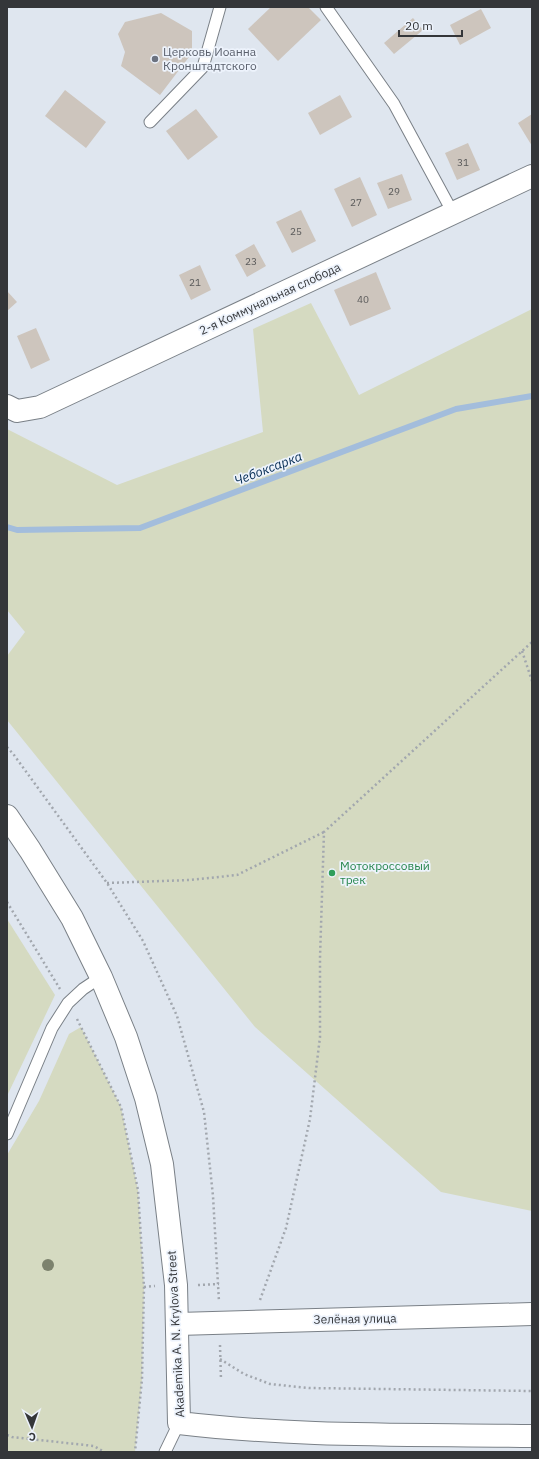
<svg xmlns="http://www.w3.org/2000/svg" width="539" height="1459" font-family="'IBM Plex Sans',sans-serif">
<style>
.green{fill:#d5dac1}
.lines{fill:none;stroke-linecap:round;stroke-linejoin:round}
.stream{stroke:#a3bddc;stroke-width:6}
.building{fill:#cdc5bd}
.service-casing{stroke:#7a8087;stroke-width:13}
.minor-casing{stroke:#7a8087;stroke-width:24}
.secondary-casing{stroke:#7a8087;stroke-width:24}
.path{stroke:#a2a7ae;stroke-width:2.5;stroke-dasharray:2 3;stroke-linecap:butt}
.service{stroke:#fff;stroke-width:11}
.minor{stroke:#fff;stroke-width:22}
.secondary{stroke:#fff;stroke-width:22}
.tree{fill:#7c826d}
.worship-dot{fill:#6b7280;stroke:#edf3fc;stroke-width:1.5}
.leisure-dot{fill:#2e9e5b;stroke:#edf3fc;stroke-width:1.5}
.labels{text-anchor:middle;stroke-width:3.5;stroke-linejoin:round;paint-order:stroke}
.number-label{font-size:10px;fill:#5a5a5a}
.worship-label{font-size:12px;fill:#5b616d;stroke:#edf3fc;text-anchor:start}
.street-label{font-size:12px;fill:#343639;stroke:#edf3fc}
.leisure-label{font-size:12px;fill:#27864d;stroke:#edf3fc;text-anchor:start}
.water-label{font-size:13px;font-style:italic;fill:#022a51;stroke:#edf3fc}
</style>
<rect width="100%" height="100%" fill="#dfe6ef"/>
<g class="green">
<path d="M311,303L359,395L532,309V1211L441,1192L255,1027L7,720V656L25,632L7,610V429L117,485L263,432L253,329Z"/>
<path d="M7,919L55,995L7,1096Z"/>
<path d="M81,1027L121,1107L138,1190L144,1287L142,1379L135,1452H7V1155L39,1101L69,1034Z"/>
</g>
<g class="lines">
<path class="stream" d="M7,527L17,530L140,528L456,409L532,396"/>
</g>
<g class="building">
<path d="M271,7H308L321,20L278,61L248,29Z"/>
<path d="M481,9L491,28L460,45L450,25Z"/>
<path d="M161,13L192,31V53L160,95L121,66L125,52L118,34L125,22Z"/>
<path d="M413,18L423,30L394,54L384,43Z"/>
<path d="M65,90L106,122L86,148L45,116Z"/>
<path d="M340,95L352,117L320,135L308,113Z"/>
<path d="M196,109L218,137L188,160L166,131Z"/>
<path d="M532,114V146L518,123Z"/>
<path d="M468,143L480,170L457,180L445,153Z"/>
<path d="M402,174L412,200L388,209L377,183Z"/>
<path d="M360,177L377,215L352,227L334,189Z"/>
<path d="M301,210L316,241L292,253L276,222Z"/>
<path d="M254,244L266,266L247,277L235,255Z"/>
<path d="M200,265L211,290L191,300L179,275Z"/>
<path d="M376,272L391,309L350,326L334,290Z"/>
<path d="M7,291L17,302L7,311Z"/>
<path d="M36,328L50,360L31,369L17,336Z"/>
</g>
<g class="lines">
<defs>
<g id="service">
<path d="M326,7L394,104L453,213"/>
<path d="M150,122L203,67L220,7"/>
<path d="M7,1134L52,1028L68,1003L83,989L101,977"/>
<path d="M165,1452L179,1423"/>
</g>
<g id="minor">
<path d="M7,406L17,411L40,407L532,176"/>
<path d="M178,1324L532,1314"/>
</g>
<path id="secondary" d="M7,816L30,850L72,918L101,977L126,1037L146,1098L162,1164L176,1285L179,1423C296,1437 414,1434 532,1436"/>
</defs>
<use href="#service" class="service-casing"/>
<use href="#minor" class="minor-casing"/>
<use href="#secondary" class="secondary-casing"/>
<g class="path">
<path d="M522,651L532,681"/>
<path d="M7,747L14,755L107,883L143,941L177,1016L204,1112L213,1196L219,1302"/>
<path d="M107,883L190,880L237,875L324,832"/>
<path d="M7,902L60,989"/>
<path d="M77,1019L121,1107L138,1190L144,1287L142,1379L135,1452"/>
<path d="M198,1285L219,1284"/>
<path d="M144,1287L155,1286"/>
<path d="M260,1300L286,1228L310,1119L320,1037V958L324,832L532,642"/>
<path d="M220,1345L221,1380"/>
<path d="M220,1359L244,1374L270,1384L309,1388L532,1391"/>
<path d="M7,1435L12,1437L94,1446L104,1452"/>
</g>
<use href="#service" class="service"/>
<use href="#minor" class="minor"/>
<use href="#secondary" class="secondary"/>
</g>
<circle class="tree" cx="48" cy="1265" r="6"/>
<circle class="worship-dot" cx="155" cy="59" r="4"/>
<circle class="leisure-dot" cx="332" cy="873" r="4"/>
<g class="labels">
<g class="number-label">
<text x="463" y="166">31</text>
<text x="394" y="195">29</text>
<text x="356" y="206">27</text>
<text x="296" y="235">25</text>
<text x="251" y="265">23</text>
<text x="195" y="286">21</text>
<text x="363" y="303">40</text>
</g>
<g class="worship-label">
<text x="163" y="56">Церковь Иоанна<tspan x="163" dy="14">Кронштадтского</tspan></text>
</g>
<g class="street-label">
<text transform="translate(270 299) rotate(-25)" y="4">2-я Коммунальная слобода</text>
<text transform="translate(355 1319) rotate(-1)" y="4">Зелёная улица</text>
<text transform="translate(176 1334) rotate(-93)" y="4">Akademika A. N. Krylova Street</text>
</g>
<g class="leisure-label">
<text x="340" y="870">Мотокроссовый<tspan x="340" dy="14">трек</tspan></text>
</g>
<g class="water-label">
<text transform="translate(268 468) rotate(-21)" y="5">Чебоксарка</text>
</g>
</g>
<rect width="539" height="1459" fill="none" stroke="#343639" stroke-width="16"/>
<g transform="translate(32 1427) rotate(178)" stroke="#edf3fc" stroke-width="3" paint-order="stroke">
<path d="M0-3L7 15L0 10L-7 15Z" fill="#343639"/>
<text y="-6" font-size="11" font-weight="bold" text-anchor="middle" fill="#343639">С</text>
</g>
<path d="M399 30v6h63v-6" fill="none" stroke="#343639" stroke-width="2"/>
<text x="405" y="30" font-size="12" fill="#343639" stroke="#edf3fc" stroke-width="3" paint-order="stroke">20 m</text>
</svg>
